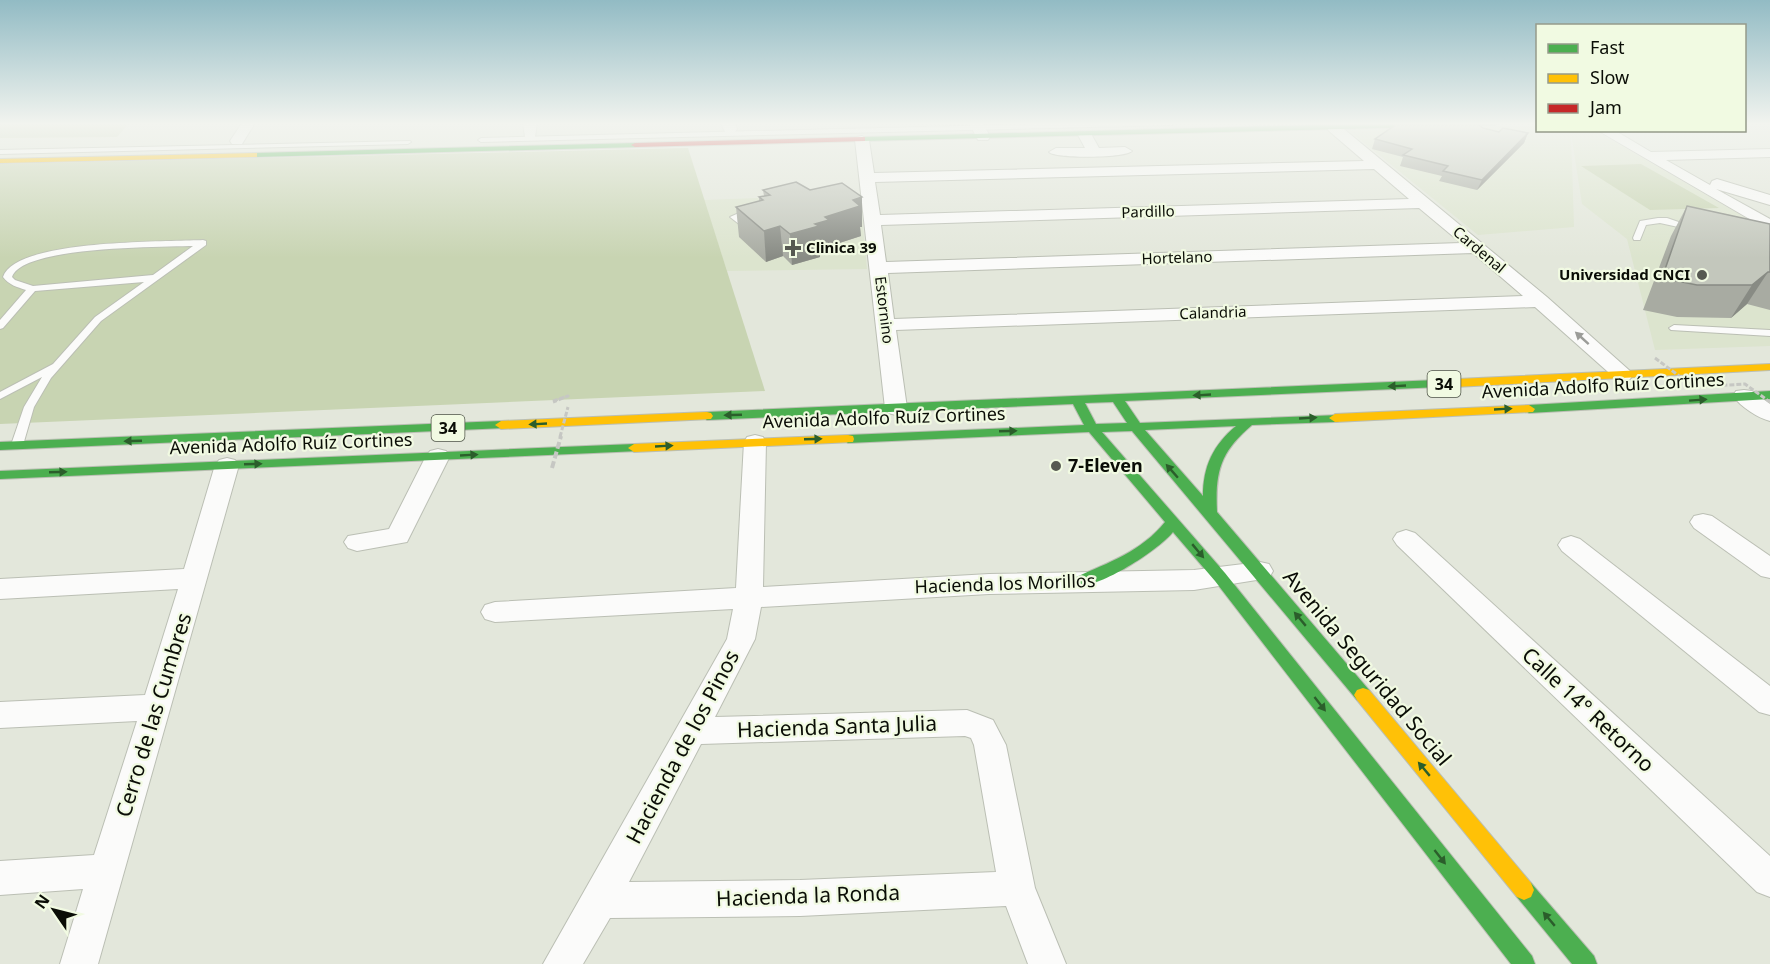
<svg xmlns="http://www.w3.org/2000/svg" width="1770" height="964" font-family="'Noto Sans',sans-serif">
<style>
.built{fill:#dce4ce}
.green{fill:#c8d4b2}
.lines{fill:none;stroke-linecap:round;stroke-linejoin:round}
.lane-casing{stroke:#bbbfb4;stroke-width:2}
.street-casing{stroke:#bbbfb4;stroke-width:2}
.fast-casing{stroke:#bbbfb4;stroke-width:2}
.slow-casing{stroke:#bbbfb4;stroke-width:2}
.jam-casing{stroke:#bbbfb4;stroke-width:2}
.path{stroke:#c6c7c3;stroke-width:3;stroke-dasharray:5 2;stroke-linecap:butt}
.lane{fill:#fbfbfa;fill-rule:evenodd}
.street{fill:#fbfbfa;fill-rule:evenodd}
.fast{fill:#4caf50;fill-rule:evenodd}
.slow{fill:#ffc107;fill-rule:evenodd}
.jam{fill:#c62828;fill-rule:evenodd}
.path-bridge-far1{stroke:#c6c7c3;stroke-width:3;stroke-dasharray:5 2;stroke-linecap:butt}
.path-bridge{stroke:#c6c7c3;stroke-width:4;stroke-dasharray:7 3;stroke-linecap:butt}
.wall{fill:#a8aba2}
.shaded-wall{fill:#888b84}
.building{fill:#c3c7bc;stroke:#888b84;stroke-width:1.5}
.oneway{fill:#9b9c98}
.oneway2{fill:#2b5e2b}
.poi-dot{fill:#565951;stroke:#f1fae2;stroke-width:2}
.labels{text-anchor:middle;stroke-width:4.5;stroke-linejoin:round;paint-order:stroke}
.far-street-label{font-size:15px;fill:#0a0d06;stroke:#f1fae2}
.far-poi-label{font-size:15px;font-weight:bold;fill:#0a0d06;stroke:#f1fae2;text-anchor:start}
.shield{fill:#f1fae2;stroke:#4f5448;stroke-width:1.5}
.shield-label{font-size:16px;font-weight:bold;fill:#0a0d06}
.street-label{font-size:18px;fill:#0a0d06;stroke:#f1fae2}
.poi-label{font-size:18px;font-weight:bold;fill:#0a0d06;stroke:#f1fae2;text-anchor:start}
.near-street-label{font-size:21px;fill:#0a0d06;stroke:#f1fae2}
</style>
<rect width="100%" height="100%" fill="#e3e7db"/>
<g class="built">
<path d="M1537,126L1538,130L1596,131L1770,232V346L1655,350L1627,239L1582,204L1571,133L1574,227L1478,235L1347,129Z"/>
<path d="M860,194L867,269L727,271L704,200Z"/>
</g>
<g class="green">
<path d="M0,123H129L117,137L0,138Z"/>
<path d="M688,148L765,391L0,424V164Z"/>
<path d="M1641,164L1719,208L1650,210L1581,166Z"/>
</g>
<g class="lines">
<defs>
<g id="lane">
<path d="M1074,123H1175L1172,125L481,142L478,140L481,138Z"/>
<path d="M410,141L411,142L408,144L0,154V150Z"/>
<path d="M750,208L757,210L740,218L752,229L748,231L730,217Z"/>
<path d="M1658,218H1667L1696,228L1692,230L1660,223L1646,225L1640,240H1634L1633,238L1640,221Z"/>
<path d="M203,240L206,241V245L101,321L51,378L34,407L23,445L21,447H13L11,445L24,407L42,377L0,399V392L53,364L95,317L144,282L35,291L3,328L0,329V320L26,290C17,287 9,285 3,277C15,239 166,242 203,240ZM193,246L153,275L33,286L15,280L12,277C22,246 162,247 193,246Z"/>
<path d="M1674,325L1770,330V336L1671,330L1669,328Z"/>
</g>
<g id="street">
<path d="M242,123H255L242,144H232L230,141Z"/>
<path d="M523,123H537L535,137H525Z"/>
<path d="M721,123H735L737,129L735,132H725Z"/>
<path d="M969,123H983L990,137L988,140H978Z"/>
<path d="M1334,124L1339,125L1547,297L1630,371L1633,375L1630,379L1623,381L1616,379L1535,307L896,330L907,408L904,413L896,415L888,413L885,408L855,140L857,137L862,136L869,140L874,173L1364,161L1329,131L1327,128ZM1374,169L1409,199L880,215L875,182ZM1419,208L1461,243L886,262L881,225ZM1473,253L1523,296L894,319L888,273Z"/>
<path d="M1597,130H1614L1651,152L1770,149V157L1666,160L1710,185L1712,181L1717,179L1770,195V205L1716,189L1770,219V231Z"/>
<path d="M1085,131L1090,132L1099,148L1125,147L1132,151C1125,158 1056,159 1049,152L1056,148H1085L1078,135Z"/>
<path d="M1744,390L1752,391L1770,404V421C1758,418 1741,407 1733,396L1736,391Z"/>
<path d="M755,435L763,437L766,442L763,587L989,574L1194,570L1260,562L1269,564L1273,571L1269,578L1194,590L989,594L761,607L755,639L715,717L967,710L993,720L1006,745L1035,888L1066,964H1028L1006,906L800,916L610,918L583,964H543L727,639L733,609L495,622L485,619L481,612L485,605L495,602L736,588L744,442L747,437ZM965,736L971,738L974,745L996,872L800,880L629,882L701,744Z"/>
<path d="M438,449L446,451L450,456L407,542L357,551L348,548L344,542L348,536L389,529L426,456L430,451Z"/>
<path d="M227,458L235,460L239,465L98,964H60L83,889L0,895V861L94,855L137,721L0,728V702L145,695L178,589L0,599V579L184,569L215,465L219,460Z"/>
<path d="M1703,514L1712,516L1770,556V578L1761,576L1694,528L1690,522L1694,516Z"/>
<path d="M1406,530L1415,533L1770,856V897L1757,892L1397,545L1393,539L1397,533Z"/>
<path d="M1571,536L1580,539L1770,686V715L1759,712L1562,551L1558,545L1562,539Z"/>
</g>
<g id="fast">
<path d="M1389,123H1499L1495,125L862,141L858,139L862,137Z"/>
<path d="M635,143L639,145L638,147L254,157L250,155L254,153Z"/>
<path d="M1436,380L1440,381L1442,384L1440,387L1125,401L1140,423L1339,415L1341,418L1339,421L1335,422L1252,425C1220,452 1215,472 1217,512L1369,690L1372,695L1369,700L1363,702L1357,700L1132,431L1102,432L1225,573L1532,956L1535,964H1511L1215,581L1173,532C1160,549 1096,591 1076,585L1073,581L1076,577C1108,563 1142,551 1165,522L1089,432L848,443L842,439L848,435L1084,425L1073,404L707,420L701,416L707,412ZM1113,402L1127,423L1096,424L1085,403ZM1236,426C1213,445 1203,467 1203,496L1145,430Z"/>
<path d="M1770,391V399L1529,413L1523,409L1529,405Z"/>
<path d="M501,421L505,422L507,425L505,428L0,450V442Z"/>
<path d="M634,444L639,445L640,448L639,451L0,479V471Z"/>
<path d="M1524,880L1531,883L1594,956L1597,964H1572L1517,897L1514,890L1517,883Z"/>
</g>
<g id="slow">
<path d="M257,153V157H254L0,163V159Z"/>
<path d="M1770,364V370L1436,388L1430,384L1436,380Z"/>
<path d="M1529,405L1535,409L1533,412L1335,422L1329,418L1335,414Z"/>
<path d="M707,412L711,413L713,416L711,419L501,429L495,425L501,421Z"/>
<path d="M848,435L853,436L854,439L853,442L634,452L628,448L634,444Z"/>
<path d="M1363,688L1369,690L1531,883L1534,890L1531,897L1524,900L1517,897L1357,700L1354,695L1357,690Z"/>
</g>
<path id="jam" d="M862,137H865V141L635,147L631,145L635,143Z"/>
</defs>
<use href="#lane" class="lane-casing"/>
<use href="#street" class="street-casing"/>
<use href="#fast" class="fast-casing"/>
<use href="#slow" class="slow-casing"/>
<use href="#jam" class="jam-casing"/>
<path class="path" d="M553,401L568,396L553,402"/>
<use href="#lane" class="lane"/>
<use href="#street" class="street"/>
<use href="#fast" class="fast"/>
<use href="#slow" class="slow"/>
<use href="#jam" class="jam"/>
<g class="path-bridge-far1">
<path d="M1655,358L1694,387L1745,384L1770,402"/>
<path d="M560,437L568,407"/>
</g>
<path class="path-bridge" d="M552,468L561,436"/>
</g>
<g class="wall">
<path d="M1483,128L1499,132L1528,133L1524,143L1477,190L1439,181L1442,176L1400,166L1403,157L1372,149L1375,139Z"/>
<path d="M763,190H810L862,197V227H860L861,236L830,246V251L820,253V257L792,265L783,256L766,262L739,237L736,207L759,201V197L764,196Z"/>
<path d="M1687,206L1770,224V310L1747,304L1731,318L1677,317L1643,310L1671,236Z"/>
</g>
<g class="shaded-wall">
<path d="M1528,133L1524,143L1477,190L1482,180Z"/>
<path d="M862,197V227H860L861,236L830,246V251L820,253V257L792,265L790,234L815,224L853,200Z"/>
<path d="M780,226L783,256L766,262L764,231Z"/>
<path d="M1768,272L1747,304L1731,318L1752,285Z"/>
</g>
<g class="building">
<path d="M1429,123H1476L1483,128L1499,132L1503,128L1528,133L1482,180L1443,171L1448,166L1403,155L1412,149L1375,139L1397,124Z"/>
<path d="M796,182L810,190L842,183L862,197L853,200L860,206L825,217L829,220L815,224L819,226L790,234L780,226L764,231L736,207L763,200L759,197L770,195L763,190Z"/>
<path d="M1687,206L1770,224V272H1768L1752,285H1697L1662,278Z"/>
</g>
<defs><path id="oneway-solid" d="M-6-.8H1V-3.2L6.5 0L1 3.2V.8H-6Z" transform="scale(1.5)"/></defs>
<use class="oneway" href="#oneway-solid" transform="translate(1582 338) rotate(-138)"/>
<g class="oneway2">
<use href="#oneway-solid" transform="translate(1397 386) rotate(177)"/>
<use href="#oneway-solid" transform="translate(1202 395) rotate(177)"/>
<use href="#oneway-solid" transform="translate(1698 400) rotate(-4)"/>
<use href="#oneway-solid" transform="translate(1503 409) rotate(-3)"/>
<use href="#oneway-solid" transform="translate(733 415) rotate(178)"/>
<use href="#oneway-solid" transform="translate(1308 418) rotate(-3)"/>
<use href="#oneway-solid" transform="translate(538 424) rotate(177)"/>
<use href="#oneway-solid" transform="translate(1008 431) rotate(-2)"/>
<use href="#oneway-solid" transform="translate(813 439) rotate(-2)"/>
<use href="#oneway-solid" transform="translate(133 441) rotate(178)"/>
<use href="#oneway-solid" transform="translate(664 446) rotate(-3)"/>
<use href="#oneway-solid" transform="translate(469 455) rotate(-3)"/>
<use href="#oneway-solid" transform="translate(253 464) rotate(-2)"/>
<use href="#oneway-solid" transform="translate(1172 471) rotate(-131)"/>
<use href="#oneway-solid" transform="translate(58 472) rotate(-2)"/>
<use href="#oneway-solid" transform="translate(1198 551) rotate(50)"/>
<use href="#oneway-solid" transform="translate(1300 619) rotate(-130)"/>
<use href="#oneway-solid" transform="translate(1320 704) rotate(52)"/>
<use href="#oneway-solid" transform="translate(1424 769) rotate(-130)"/>
<use href="#oneway-solid" transform="translate(1440 857) rotate(52)"/>
<use href="#oneway-solid" transform="translate(1549 919) rotate(-130)"/>
</g>
<linearGradient id="sky" x2="0" y2="1"><stop stop-color="#92bbc4"/><stop offset="0.48" stop-color="#f2f4ef"/><stop offset="1" stop-color="#f2f4ef" stop-opacity="0"/></linearGradient>
<rect width="1770" height="258" fill="url(#sky)"/>
<g class="poi-dot">
<path d="M790 239h6v6h6v6h-6v6h-6v-6h-6v-6h6z"/>
<circle cx="1702" cy="275" r="6"/>
<circle cx="1056" cy="466" r="6"/>
</g>
<g class="labels">
<g class="far-street-label">
<text transform="translate(1148 212) rotate(-2)" y="5">Pardillo</text>
<text transform="translate(1479 250) rotate(40)" y="5">Cardenal</text>
<text transform="translate(1177 258) rotate(-2)" y="5">Hortelano</text>
<text transform="translate(884 310) rotate(83)" y="5">Estornino</text>
<text transform="translate(1213 313) rotate(-2)" y="5">Calandria</text>
</g>
<g class="far-poi-label">
<text x="806" y="253">Clinica 39</text>
<text x="1690" y="280" text-anchor="end">Universidad CNCI</text>
</g>
<g class="shield">
<rect x="1427.5" y="371" width="33" height="26" rx="4.5"/>
<rect x="431.5" y="415" width="33" height="26" rx="4.5"/>
</g>
<g class="shield-label">
<text x="1444" y="390">34</text>
<text x="448" y="434">34</text>
</g>
<g class="street-label">
<text transform="translate(1603 386) rotate(-3)" y="6">Avenida Adolfo Ruíz Cortines</text>
<text transform="translate(884 418) rotate(-2)" y="6">Avenida Adolfo Ruíz Cortines</text>
<text transform="translate(291 444) rotate(-2)" y="6">Avenida Adolfo Ruíz Cortines</text>
<text transform="translate(1005 584) rotate(-2)" y="6">Hacienda los Morillos</text>
</g>
<g class="poi-label">
<text x="1068" y="472">7-Eleven</text>
</g>
<g class="near-street-label">
<text transform="translate(1367 668) rotate(50)" y="7">Avenida Seguridad Social</text>
<text transform="translate(1588 710) rotate(43)" y="7">Calle 14° Retorno</text>
<text transform="translate(154 715) rotate(-73)" y="7">Cerro de las Cumbres</text>
<text transform="translate(837 727) rotate(-2)" y="7">Hacienda Santa Julia</text>
<text transform="translate(683 747) rotate(-62)" y="7">Hacienda de los Pinos</text>
<text transform="translate(808 896) rotate(-2)" y="7">Hacienda la Ronda</text>
</g>
</g>
<rect x="1536" y="24" width="210" height="108" fill="#f1fae2" stroke="#959b8a" stroke-width="1.5"/>
<rect x="1548" y="44" width="30" height="9" fill="#4caf50" stroke="#959b8a" stroke-width="1.5"/>
<text x="1590" y="54" font-size="18" fill="#0a0d06">Fast</text>
<rect x="1548" y="74" width="30" height="9" fill="#ffc107" stroke="#959b8a" stroke-width="1.5"/>
<text x="1590" y="84" font-size="18" fill="#0a0d06">Slow</text>
<rect x="1548" y="104" width="30" height="9" fill="#c62828" stroke="#959b8a" stroke-width="1.5"/>
<text x="1590" y="114" font-size="18" fill="#0a0d06">Jam</text>
<g transform="translate(54 910) rotate(305)" stroke="#f1fae2" stroke-width="4.5" paint-order="stroke">
<path d="M0-4.5L10 22L0 15L-10 22Z" fill="#0a0d06"/>
<text y="-9" font-size="16" font-weight="bold" text-anchor="middle" fill="#0a0d06">N</text>
</g>
</svg>
